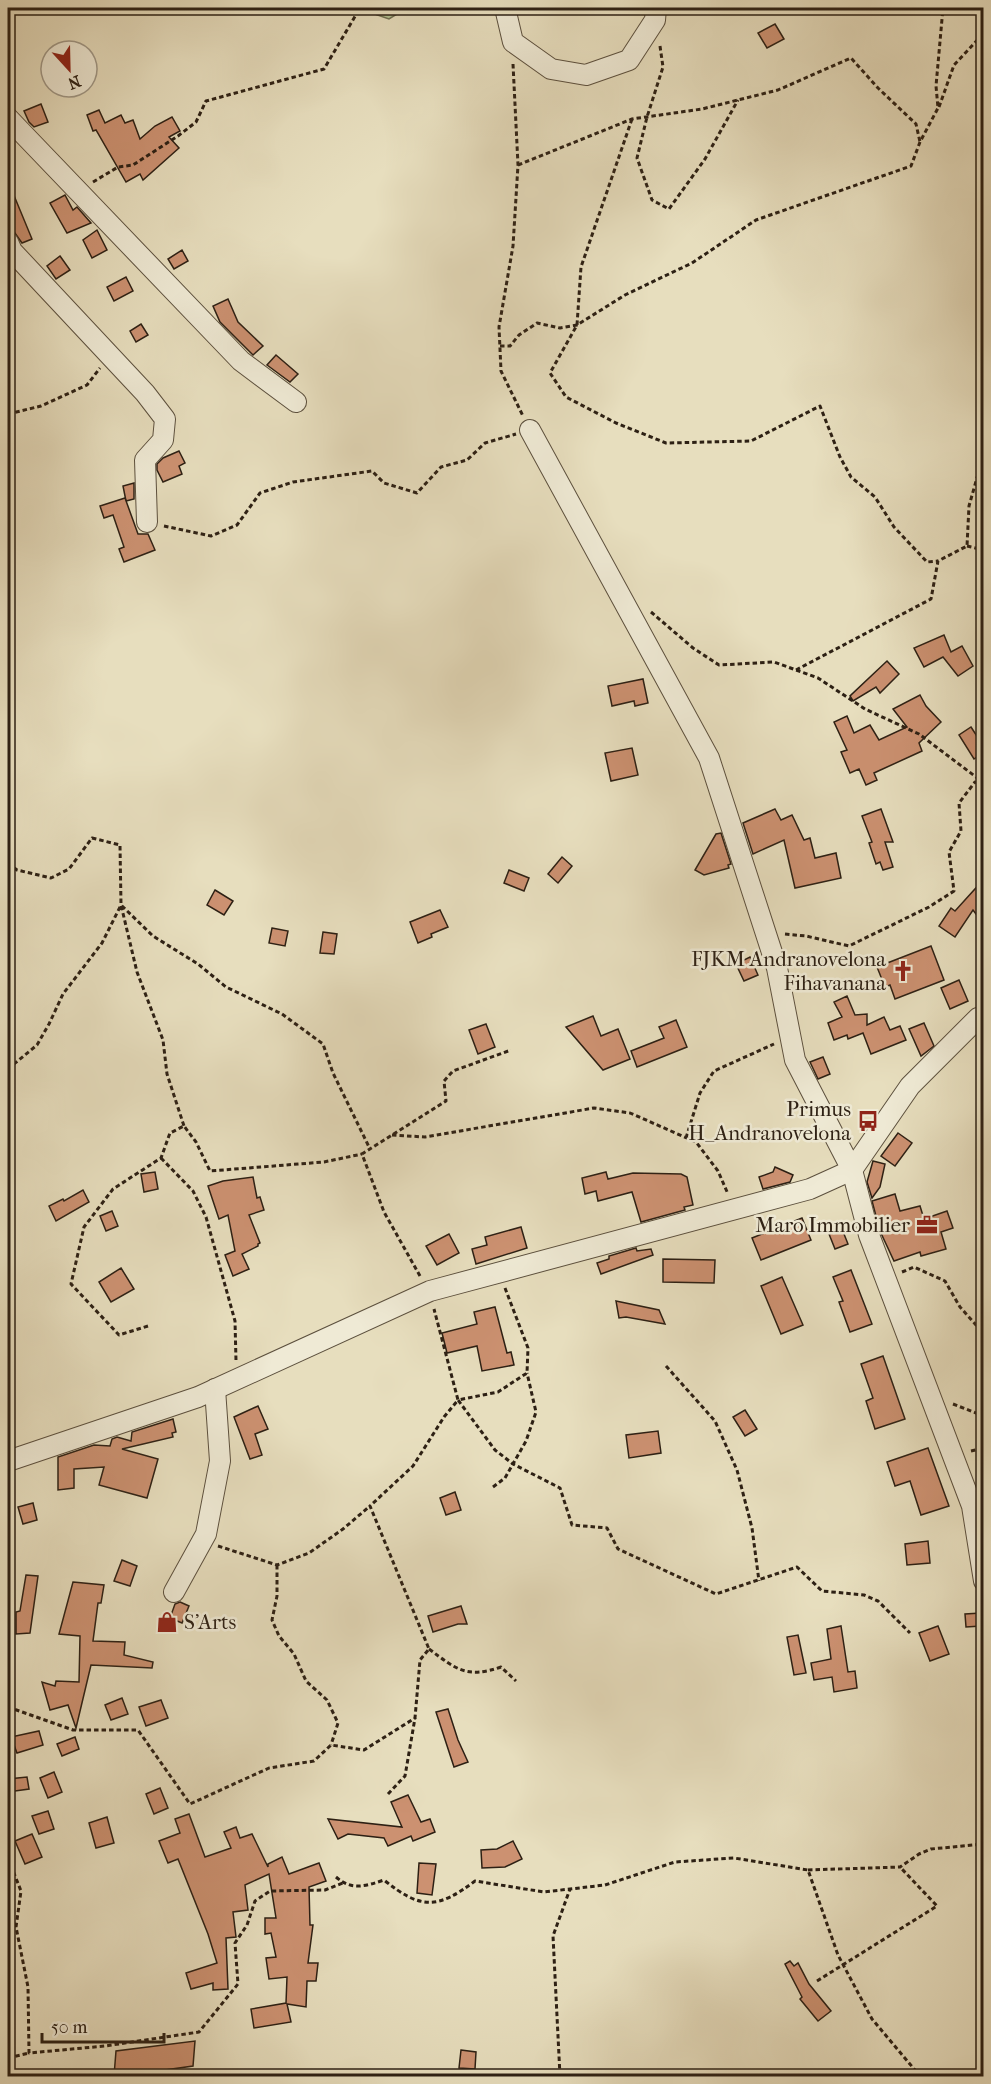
<svg xmlns="http://www.w3.org/2000/svg" width="991" height="2084" font-family="'IM FELL French Canon',serif">
<style>
.green{fill:#b3c293;stroke:#707154;stroke-width:1.5}
.building{fill:#cc9171;stroke:#2d2014;stroke-width:1.5}
.lines{fill:none;stroke-linecap:round;stroke-linejoin:round}
.minor-casing{stroke:#5c503e;stroke-width:22}
.path{stroke:#2d2014;stroke-width:3;stroke-dasharray:4.5 3;stroke-linecap:butt}
.minor{stroke:#efead5;stroke-width:20}
.labels{text-anchor:middle;stroke-width:5;stroke-linejoin:round;paint-order:stroke}
.poi-label{font-size:21px;fill:#2d2014;stroke:#efead5;text-anchor:end}
</style>
<rect width="100%" height="100%" fill="#e7debe"/>
<filter id="stains"><feTurbulence type="fractalNoise" baseFrequency=".00333" numOctaves="4"/><feColorMatrix values="0 0 0 0 .2 0 0 0 0 .09 0 0 0 0 .02 0 0 0 .5 -.17"/></filter>
<radialGradient id="worn" r=".72"><stop offset=".6" stop-color="#630" stop-opacity="0"/><stop offset="1" stop-color="#630" stop-opacity=".3"/></radialGradient>
<path class="green" d="M357,8H407L389,19Z"/>
<g class="building">
<path d="M775,24L784,39L767,48L758,33Z"/>
<path d="M41,104L48,122L34,127L29,122L24,111Z"/>
<path d="M99,110L105,123L121,115L125,123L133,120L140,139L155,126L172,117L180,131L169,137L179,148L143,180L140,174L126,182L96,130L93,131L87,115Z"/>
<path d="M8,181L32,239L22,243L15,233L9,230L8,227Z"/>
<path d="M65,195L73,210L77,207L91,223L67,233L50,203Z"/>
<path d="M97,230L107,250L92,258L83,240Z"/>
<path d="M182,250L188,261L174,269L168,259Z"/>
<path d="M60,256L70,270L56,279L47,266Z"/>
<path d="M126,277L133,291L114,301L107,287Z"/>
<path d="M228,299L238,322L263,346L253,355L220,322L213,306Z"/>
<path d="M141,324L148,335L136,342L130,331Z"/>
<path d="M276,355L298,374L290,382L267,365Z"/>
<path d="M179,451L185,463L179,466L182,474L163,482L157,470V464L163,458Z"/>
<path d="M134,483V499L126,501L123,486Z"/>
<path d="M125,498L138,534H148L155,550L124,562L119,549L124,547L113,515L104,518L100,506Z"/>
<path d="M944,635L951,652L962,646L973,666L958,676L943,657L924,667L914,648Z"/>
<path d="M887,661L899,674L880,693L876,687L853,701L850,696Z"/>
<path d="M643,679L648,703L635,706L634,701L612,706L608,686Z"/>
<path d="M920,695L926,706L941,722L919,743L922,751L874,773L877,780L866,785L859,769L850,773L841,752L847,750L834,722L847,716L854,733L870,725L879,740L907,727L893,709Z"/>
<path d="M971,727L984,747V752L974,759L959,735Z"/>
<path d="M632,748L638,775L611,781L605,753Z"/>
<path d="M775,809L781,820L792,815L804,840L810,838L815,858L836,853L841,878L795,888L784,840L753,854L743,823Z"/>
<path d="M881,809L893,842H885L893,867L883,870L880,862L876,864L869,843L872,842L862,816Z"/>
<path d="M721,833L731,864L728,865L729,868L704,875L695,870L716,834Z"/>
<path d="M562,857L572,866L558,883L548,874Z"/>
<path d="M509,870L529,878L524,891L504,883Z"/>
<path d="M984,879V905L976,914L973,910L955,937L939,926L951,908L955,911Z"/>
<path d="M215,890L233,901L224,915L207,905Z"/>
<path d="M440,910L448,927L431,934L432,937L418,943L410,922Z"/>
<path d="M272,928L288,931L285,946L269,943Z"/>
<path d="M323,932L337,934L334,954L320,953Z"/>
<path d="M931,946L944,980L895,999L890,985L885,987L877,967Z"/>
<path d="M750,957L758,975L744,981L736,964Z"/>
<path d="M959,980L968,1001L950,1009L941,988Z"/>
<path d="M847,996L855,1015L867,1014V1025L884,1017L890,1030L900,1026L906,1040L871,1054L863,1033L848,1039L847,1035L834,1040L828,1023L842,1017L834,1002Z"/>
<path d="M593,1016L601,1036L618,1029L630,1059L603,1070L566,1027Z"/>
<path d="M676,1020L687,1047L637,1067L631,1051L664,1038L659,1027Z"/>
<path d="M924,1023L934,1046L921,1056L909,1029Z"/>
<path d="M486,1024L495,1047L478,1054L469,1030Z"/>
<path d="M823,1057L830,1074L818,1079L810,1062Z"/>
<path d="M898,1133L912,1143L895,1166L881,1156Z"/>
<path d="M873,1161L885,1164L880,1187L872,1198L867,1182Z"/>
<path d="M775,1167L793,1175L790,1182L763,1189L759,1177L773,1172Z"/>
<path d="M155,1172L158,1189L144,1192L141,1174Z"/>
<path d="M606,1172L608,1179L633,1173L681,1174L687,1177L693,1205L684,1207L685,1210L641,1222L632,1192L598,1201L596,1191L585,1194L582,1178Z"/>
<path d="M253,1177L257,1198L260,1197L264,1210L249,1215L260,1243L258,1244V1246L242,1254L249,1269L233,1276L225,1255L235,1251L228,1215L219,1219L208,1186L223,1181Z"/>
<path d="M83,1190L89,1202L56,1221L49,1206L63,1199L64,1201Z"/>
<path d="M895,1194L900,1211L920,1206L924,1219L947,1211L953,1228L941,1232L946,1249L921,1256L920,1252L894,1261L880,1231L872,1201Z"/>
<path d="M112,1211L118,1226L106,1231L100,1216Z"/>
<path d="M802,1218L811,1240L761,1260L752,1238Z"/>
<path d="M521,1227L527,1248L476,1264L472,1249L487,1245L485,1237Z"/>
<path d="M842,1229L848,1244L835,1249L829,1234Z"/>
<path d="M449,1234L459,1253L437,1265L426,1246Z"/>
<path d="M636,1248L637,1251L651,1249L653,1255L601,1274L597,1263L609,1259V1256Z"/>
<path d="M663,1259L715,1260L714,1283L663,1282Z"/>
<path d="M121,1268L134,1289L111,1302L99,1282Z"/>
<path d="M851,1270L872,1324L850,1332L839,1302L843,1301L833,1277Z"/>
<path d="M782,1277L803,1325L781,1334L761,1286Z"/>
<path d="M616,1301L659,1310L665,1324L626,1317L619,1318Z"/>
<path d="M495,1307L507,1353L511,1352L514,1365L482,1371L477,1346L447,1353L442,1333L477,1324L474,1312Z"/>
<path d="M883,1356L905,1419L875,1429L866,1401L873,1398L861,1364Z"/>
<path d="M258,1406L268,1429L255,1434L262,1455L250,1459L234,1417Z"/>
<path d="M745,1410L757,1429L745,1436L733,1417Z"/>
<path d="M173,1419L176,1432L172,1433L173,1437L122,1449L158,1459L147,1498L99,1485L104,1467L74,1469V1488L58,1490V1457L94,1445L110,1446L112,1439L117,1437L131,1441L132,1432Z"/>
<path d="M658,1431L661,1453L629,1458L626,1435Z"/>
<path d="M928,1448L949,1506L921,1515L910,1481L895,1486L887,1462Z"/>
<path d="M455,1492L461,1510L446,1515L440,1498Z"/>
<path d="M33,1503L37,1520L23,1524L18,1507Z"/>
<path d="M928,1541L930,1563L907,1565L905,1544Z"/>
<path d="M122,1560L137,1566L130,1586L114,1581Z"/>
<path d="M26,1575L38,1576L30,1633L16,1634V1612L20,1611Z"/>
<path d="M73,1582L104,1585L101,1603H98L93,1641L125,1642L124,1655L153,1662L152,1668L91,1665L76,1728L68,1705L50,1710L42,1682L55,1686L56,1681L79,1682L80,1636L59,1634Z"/>
<path d="M180,1602L189,1606L182,1623L170,1618L175,1604Z"/>
<path d="M461,1606L467,1624H458L433,1632L428,1616Z"/>
<path d="M981,1613V1626L966,1627L965,1614Z"/>
<path d="M841,1626L848,1672L855,1671L857,1688L834,1692L832,1677L814,1680L811,1663L831,1659L827,1629Z"/>
<path d="M938,1626L949,1654L930,1661L919,1633Z"/>
<path d="M798,1635L806,1673L794,1675L787,1637Z"/>
<path d="M122,1698L128,1714L111,1720L105,1705Z"/>
<path d="M161,1700L168,1718L146,1726L139,1707Z"/>
<path d="M448,1709L458,1740L468,1762L454,1767L436,1712Z"/>
<path d="M39,1731L43,1745L17,1753L11,1737Z"/>
<path d="M75,1737L79,1749L62,1756L57,1744Z"/>
<path d="M54,1772L62,1792L48,1798L40,1778Z"/>
<path d="M27,1777L29,1789L8,1792V1779Z"/>
<path d="M160,1788L168,1808L154,1814L146,1794Z"/>
<path d="M408,1795L421,1822L430,1819L435,1832L413,1841L411,1836L388,1846L384,1838L348,1834L338,1839L328,1819L402,1827L391,1802Z"/>
<path d="M48,1811L54,1829L39,1834L32,1816Z"/>
<path d="M189,1814L205,1857L231,1848L224,1832L236,1827L240,1838L252,1834L268,1867V1864L282,1857L289,1874L319,1863L326,1881L309,1887L310,1925H313L308,1963H318L316,1981H307L306,2007L287,2004L291,2022L254,2028L251,2009L286,2003L287,1977L269,1979L266,1958L276,1957L271,1933L265,1934V1918H276L269,1874L245,1885L248,1910L233,1912L236,1937L226,1938L228,1989L213,1990V1983L191,1989L186,1973L217,1963L208,1934L178,1859L168,1863L159,1841L180,1833L175,1819Z"/>
<path d="M107,1817L114,1843L96,1848L89,1823Z"/>
<path d="M32,1834L42,1857L25,1864L15,1841Z"/>
<path d="M513,1841L522,1859L505,1867L482,1868L481,1850L497,1849Z"/>
<path d="M419,1863L436,1864L432,1895L417,1893Z"/>
<path d="M790,1961L794,1966L798,1963L809,1984L831,2011L818,2021L800,1999L802,1997L785,1964Z"/>
<path d="M195,2041L193,2066L165,2070L164,2076H114L116,2051Z"/>
<path d="M461,2050L476,2052L475,2069L459,2068Z"/>
</g>
<g class="lines">
<defs>
<g id="minor">
<path d="M505,8L513,42L551,69L586,75L629,60L655,20L656,8"/>
<path d="M8,118L241,361L296,402"/>
<path d="M8,242L12,251L145,393L165,419L163,440L145,460L147,522"/>
<path d="M530,430L709,758L777,968L795,1060L852,1170L869,1235L972,1506L984,1581"/>
<path d="M8,1461L198,1397L430,1291L810,1189L852,1170L910,1086L978,1018L984,1016"/>
<path d="M174,1592L206,1534L220,1461L215,1389"/>
</g>
</defs>
<use href="#minor" class="minor-casing"/>
<g class="path">
<path d="M660,46L663,67L647,117L637,158L652,200L669,209L705,159L738,100"/>
<path d="M513,64L518,165L513,246L499,327L501,371L523,416"/>
<path d="M939,107L954,65L984,33"/>
<path d="M632,119L581,267L577,325L550,373L566,397L616,423L666,443L751,441L820,406L840,457L851,477L875,497L894,527L927,562L938,561"/>
<path d="M518,165L632,119L702,109L778,90L851,58L878,88L916,124L920,142"/>
<path d="M93,182L118,167L133,165L178,136L196,122L206,101L324,69L360,8"/>
<path d="M500,346H510L519,335L537,323L560,328L577,325L625,295L692,263L756,220L911,166L920,142L938,108L936,86L943,8"/>
<path d="M8,414L41,406L87,385L100,368"/>
<path d="M164,526L211,536L237,525L260,493L293,482L372,471L384,483L417,493L441,467L467,460L485,443L516,434"/>
<path d="M967,546L984,550"/>
<path d="M651,612L693,648L719,665L774,662L818,678L865,709L919,734L984,783"/>
<path d="M796,670L931,599L938,561L967,546L969,506L984,453"/>
<path d="M8,863L17,870L51,878L69,869L92,838L120,845L121,905L153,936L198,964L226,987L282,1014L323,1044L333,1073L370,1149"/>
<path d="M785,934L806,936L849,946L929,907L954,891L949,852L961,831L959,803L975,782L984,784"/>
<path d="M8,1069L37,1045L49,1024L63,994L102,943L121,905L137,972L163,1040L167,1074L184,1126"/>
<path d="M392,1135L425,1137L594,1108L630,1113L696,1142L718,1171L728,1194"/>
<path d="M686,1138L700,1093L714,1071L774,1044"/>
<path d="M161,1158L193,1191L206,1217L235,1321L236,1361"/>
<path d="M902,1272L914,1267L945,1281L960,1307L976,1325L984,1329"/>
<path d="M420,1276L384,1212L362,1154L446,1101L444,1081L453,1071L511,1050"/>
<path d="M505,1288L528,1348L527,1373L498,1392L458,1400L495,1450L513,1464L560,1488L572,1525L607,1528L618,1549L716,1594L797,1567L822,1591L864,1595L878,1601L910,1633"/>
<path d="M148,1326L119,1335L71,1284L84,1227L113,1189L161,1158L170,1133L184,1126L196,1142L210,1171L324,1162L362,1154"/>
<path d="M666,1366L715,1421L737,1470L752,1528L759,1581"/>
<path d="M953,1404L976,1413H984"/>
<path d="M971,1451L984,1448"/>
<path d="M493,1487L505,1478L526,1441L536,1412L527,1373"/>
<path d="M218,1546L277,1565L309,1553L343,1529L370,1506"/>
<path d="M277,1565V1596L272,1620L279,1636L294,1654L306,1681L327,1700L338,1723L331,1745"/>
<path d="M429,1649C456,1669 466,1679 501,1667L516,1681"/>
<path d="M8,1707L73,1730H138L190,1804L269,1768L314,1761L331,1745L364,1750L415,1718L420,1660L429,1649L370,1506L413,1466L444,1417L458,1400L434,1309"/>
<path d="M388,1794L405,1776L415,1718"/>
<path d="M8,1858L21,1891L16,1927L28,1987L29,2053L105,2046L199,2032L238,1984L235,1943L247,1925L255,1901L270,1891L325,1890L343,1883"/>
<path d="M808,1870L900,1867L919,1854L931,1849L984,1844"/>
<path d="M336,1877C352,1891 366,1886 384,1880C421,1910 438,1909 475,1881L544,1892L605,1885L675,1862L734,1858L808,1870L838,1955L872,2019L920,2076"/>
<path d="M817,1981L937,1906L900,1867"/>
<path d="M8,2058L29,2053"/>
<path d="M560,2076L553,1936L570,1889"/>
</g>
<use href="#minor" class="minor"/>
</g>
<defs>
<symbol id="church-bare" viewBox="-9 -9 18 18"><path d="M-1.2-6h2.4v3.5h3.3v2.4h-3.3V6h-2.4V-.1h-3.3v-2.4h3.3Z" fill="#8f2418" stroke="#efead5" stroke-width="2.5" paint-order="stroke"/></symbol>
<symbol id="bus-bare" viewBox="-9 -9 18 18"><path d="M-5-6H5V4H4V6H2V4H-2V6H-4V4H-5ZM-3.5-4V0h7V-4ZM-3.5 1.2v1.5H-2V1.2ZM2 1.2v1.5H3.5V1.2Z" fill="#8f2418" stroke="#efead5" stroke-width="2.5" paint-order="stroke"/></symbol>
<symbol id="office-bare" viewBox="-9 -9 18 18"><path d="M-6-3h4V-5.5h4V-3h4V5H-6ZM-1-4.5V-3h2v-1.5ZM-6 0V1H6V0Z" fill="#8f2418" stroke="#efead5" stroke-width="2.5" paint-order="stroke"/></symbol>
<symbol id="shop-bare" viewBox="-9 -9 18 18"><path d="M-5-2.5h2.3a2.7 3.5 0 0 1 5.4 0H5L5.5 6h-11ZM-1.5-2.5h3a1.5 2.3 0 0 0-3 0Z" fill="#8f2418" stroke="#efead5" stroke-width="2.5" paint-order="stroke"/></symbol>
</defs>
<g fill-rule="evenodd">
<use href="#church-bare" x="888" y="956" width="30" height="30"/>
<use href="#bus-bare" x="853" y="1106" width="30" height="30"/>
<use href="#office-bare" x="912" y="1210" width="30" height="30"/>
<use href="#shop-bare" x="152" y="1607" width="30" height="30"/>
</g>
<g class="labels">
<g class="poi-label">
<text x="886" y="966">FJKM Andranovelona<tspan x="886" dy="24">Fihavanana</tspan></text>
<text x="851" y="1116">Primus<tspan x="851" dy="24">H_Andranovelona</tspan></text>
<text x="910" y="1232">Maro Immobilier</text>
<text x="184" y="1629" text-anchor="start">S'Arts</text>
</g>
</g>
<rect width="991" height="2084" fill="none" stroke="#e7debe" stroke-width="30"/>
<rect x="9" y="9" width="973" height="2066" fill="none" stroke="#2d2014" stroke-width="3"/>
<rect x="15" y="15" width="961" height="2054" fill="none" stroke="#2d2014" stroke-width="1.5"/>
<g transform="translate(69 69) rotate(158)"><circle r="28" fill="#efead5" stroke="#a19988" stroke-width="1.5"/>
<path d="M0-4.5L10 22L0 15L-10 22Z" fill="#8f2418"/>
<text y="-9" font-size="16" font-weight="bold" text-anchor="middle" fill="#2d2014">N</text>
</g>
<path d="M42 2033v9h122v-9" fill="none" stroke="#2d2014" stroke-width="3"/>
<text x="51" y="2033" font-size="18" fill="#2d2014" stroke="#efead5" stroke-width="4.5" paint-order="stroke">50 m</text>
<rect width="100%" height="100%" filter="url(#stains)"/>
<rect width="100%" height="100%" fill="url(#worn)"/>
</svg>
